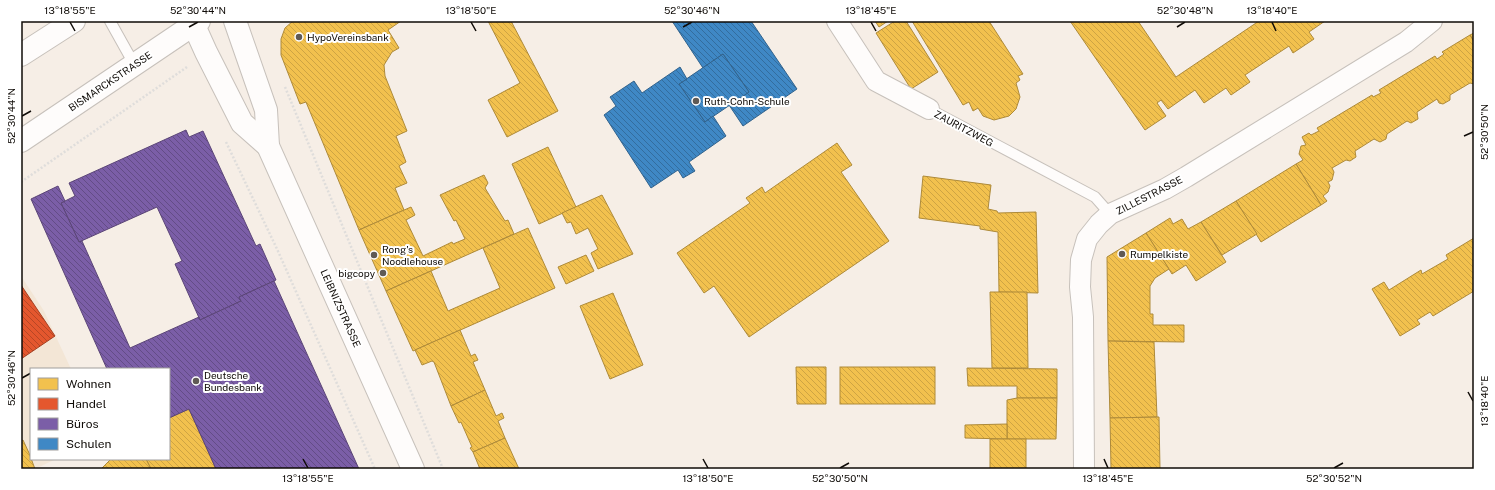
<svg xmlns="http://www.w3.org/2000/svg" width="1495" height="490" font-family="'Public Sans',sans-serif">
<style>
.built{fill:#f3e6d6}
.homes{fill:url(#homes-back-hatch);stroke:#ae8a39}
.shops{fill:url(#shops-back-hatch);stroke:#a44022}
.offices{fill:url(#offices-back-hatch);stroke:#5b4577}
.schools{fill:url(#schools-back-hatch);stroke:#31628c}
.lines{fill:none;stroke-linecap:round;stroke-linejoin:round}
.lane-casing{stroke:#c7c1bb;stroke-width:12}
.street-casing{stroke:#c7c1bb;stroke-width:22}
.secondary-casing{stroke:#c7c1bb;stroke-width:24}
.primary-casing{stroke:#c7c1bb;stroke-width:24}
.path{stroke:#dfdddb;stroke-width:2.5;stroke-dasharray:2 2;stroke-linecap:butt}
.lane{stroke:#fefcfb;stroke-width:10}
.street{stroke:#fefcfb;stroke-width:20}
.secondary{stroke:#fefcfb;stroke-width:22}
.primary{stroke:#fefcfb;stroke-width:22}
.ticks{fill:none;stroke:#0f0b07;stroke-width:1.5}
.poi-dot{fill:#605a55;stroke:#fff;stroke-width:1.5}
.labels{text-anchor:middle;stroke-width:4;stroke-linejoin:round;paint-order:stroke}
.poi-label{font-size:10px;fill:#0f0b07;stroke:#fff;text-anchor:start}
.street-label{font-size:10px;fill:#0f0b07;stroke:#fff}
.neatline{fill:none;stroke:#0f0b07;stroke-width:1.5}
.ticks-label{font-size:10px;text-anchor:middle;fill:#0f0b07}
</style>
<defs>
<pattern id="homes-back-hatch" width="6" height="6" patternUnits="userSpaceOnUse"><rect width="6" height="6" fill="#f2c14e"/><path d="M-1 5l2 2M0 0l6 6M5-1l2 2" fill="none" stroke="#cea443"/></pattern>
<pattern id="shops-back-hatch" width="6" height="6" patternUnits="userSpaceOnUse"><rect width="6" height="6" fill="#e4572e"/><path d="M-1 5l2 2M0 0l6 6M5-1l2 2" fill="none" stroke="#b74625"/></pattern>
<pattern id="offices-back-hatch" width="6" height="6" patternUnits="userSpaceOnUse"><rect width="6" height="6" fill="#7b5ea7"/><path d="M-1 5l2 2M0 0l6 6M5-1l2 2" fill="none" stroke="#634c86"/></pattern>
<pattern id="schools-back-hatch" width="6" height="6" patternUnits="userSpaceOnUse"><rect width="6" height="6" fill="#3f88c5"/><path d="M-1 5l2 2M0 0l6 6M5-1l2 2" fill="none" stroke="#336d9e"/></pattern>
</defs>
<rect width="100%" height="100%" fill="#f6eee6"/>
<g class="built">
<path d="M21,276L44,311L71,369H31V458L21,436Z"/>
<path d="M31,459H56L35,469Z"/>
</g>
<g class="homes">
<path d="M293,21H401L388,30L399,48L392,52L384,65L385,76L407,131L396,136L406,162L399,166L407,183L395,188L404,210L359,230L306,102L300,104L281,55V39L285,28Z"/>
<path d="M488,21H511L558,111L507,137L488,100L520,83Z"/>
<path d="M875,21H888L879,27Z"/>
<path d="M895,21H906L938,72L911,89L876,33Z"/>
<path d="M912,21H989L1023,74L1018,76L1020,80L1016,83L1020,97L1016,109L1009,116L994,120L983,116L978,108L973,111L969,102L963,105Z"/>
<path d="M1070,21H1138L1176,77L1259,21H1325L1309,32L1314,39L1293,53L1289,46L1245,75L1250,82L1231,95L1226,88L1204,103L1195,90L1168,109L1161,100L1157,103L1166,116L1145,130Z"/>
<path d="M1474,33V42L1470,35Z"/>
<path d="M1470,35L1474,42V84L1470,83L1450,95V100L1443,104L1439,103L1437,99L1417,112L1418,119L1411,123L1407,121L1387,134L1386,139L1380,142L1374,139L1355,151L1356,157L1350,161L1346,160L1332,168L1334,172L1332,180L1328,182L1330,186L1328,192L1323,196L1327,201L1321,205L1296,164L1303,160L1299,154L1301,146L1306,145L1302,137L1309,133L1311,135L1319,131L1317,128L1372,95L1373,97L1381,93L1379,90L1435,56L1437,59L1444,54L1442,52Z"/>
<path d="M837,143L852,165L841,172L889,241L749,337L714,286L704,293L677,253L750,203L746,198L762,187L765,193Z"/>
<path d="M548,147L576,207L539,224L512,164Z"/>
<path d="M1296,164L1321,205L1261,242L1236,201Z"/>
<path d="M484,175L488,183L485,188L505,221L508,220L514,234L386,291L359,230L411,207L415,215L406,220L423,256L452,242L453,244L465,239L456,220L454,221L440,195Z"/>
<path d="M923,176L991,185L988,209L997,211L998,213L1036,212L1038,293L999,292L998,232L980,229V226L919,218Z"/>
<path d="M602,195L633,254L598,269L591,253L598,249L588,228L576,234L571,222L567,223L562,213Z"/>
<path d="M1236,201L1257,234L1222,255L1201,222Z"/>
<path d="M1170,218L1173,224L1182,219L1188,229L1201,222L1226,262L1196,281L1186,265L1172,274L1146,233Z"/>
<path d="M528,228L555,288L413,351L386,291L431,271L448,311L500,288L483,248Z"/>
<path d="M1146,233L1169,269L1155,278L1150,286V314H1153V325H1184V342L1108,341L1107,257Z"/>
<path d="M1474,238V291L1433,316L1430,312L1417,320L1420,324L1400,336L1372,289L1384,282L1389,290L1421,270L1422,274L1448,259L1446,255Z"/>
<path d="M586,255L594,271L566,284L558,267Z"/>
<path d="M990,292H1027L1028,368H992Z"/>
<path d="M613,293L643,365L610,379L580,306Z"/>
<path d="M460,330L471,356L475,354L478,360L473,362L485,390L451,406L434,362L432,361L422,365L415,350Z"/>
<path d="M1108,341L1154,342L1157,417L1110,418Z"/>
<path d="M796,367H826V404H797Z"/>
<rect x="840" y="367" width="95" height="37"/>
<path d="M967,368L1057,369V398H1017V386H968Z"/>
<path d="M485,390L496,416L502,413L504,418L498,421L505,438L473,452L470,448L472,447L461,422L459,423L451,406Z"/>
<path d="M1017,398H1057L1056,439H1007V400Z"/>
<path d="M189,409L216,469H151L146,459H169V418Z"/>
<path d="M1159,417L1160,469H1111L1110,418Z"/>
<path d="M1007,424V439L965,438V425Z"/>
<path d="M505,438L519,469H480L473,452Z"/>
<rect x="990" y="439" width="36" height="30"/>
<path d="M23,440L29,453L35,469H21V441Z"/>
<path d="M111,459H146L151,469H101Z"/>
</g>
<path class="shops" d="M21,285L55,336L21,359Z"/>
<g class="offices">
<path d="M186,130L189,137L203,131L256,246L260,244L276,280L239,297L241,301L200,320L175,264L182,261L157,207L79,242L61,203L75,196L69,183Z"/>
<path d="M58,186L65,201L61,203L79,242L82,241L130,348L199,317L200,320L241,301L239,297L274,281L359,469H216L189,409L169,418V369H107L31,199Z"/>
</g>
<g class="schools">
<path d="M672,21H751L797,89L743,126L729,105L749,92L723,54L703,68Z"/>
<path d="M723,54L749,92L705,122L679,84Z"/>
<path d="M680,67L687,79L679,84L705,122L713,116L726,136L689,162L695,171L683,178L678,170L651,188L604,115L616,106L610,97L634,81L642,93Z"/>
</g>
<g class="lines">
<defs>
<g id="lane">
<path d="M110,21L134,64"/>
<path d="M929,109L1095,197L1110,214"/>
</g>
<g id="street">
<path d="M837,21L876,81L929,109"/>
<path d="M1084,469L1083,317L1080,287L1081,260L1087,239L1099,224L1110,214L1165,189L1186,177L1406,42L1432,21"/>
</g>
<g id="secondary">
<path d="M192,21L206,52L242,123L268,146"/>
<path d="M235,21L266,110L268,146L413,469"/>
</g>
<g id="primary">
<path d="M21,55L74,21"/>
<path d="M21,141L199,21"/>
</g>
</defs>
<use href="#lane" class="lane-casing"/>
<use href="#street" class="street-casing"/>
<use href="#secondary" class="secondary-casing"/>
<use href="#primary" class="primary-casing"/>
<g class="path">
<path d="M285,87L443,469"/>
<path d="M226,142L277,249L375,469"/>
<path d="M21,182L187,67"/>
</g>
<use href="#lane" class="lane"/>
<use href="#street" class="street"/>
<use href="#secondary" class="secondary"/>
<use href="#primary" class="primary"/>
</g>
<path class="ticks" d="M70,22L75,31M471,22L476,31M871,22L876,31M1272,22L1276,31M189,27L198,22M683,27L692,22M1177,27L1185,22M22,116L31,111M1464,136L1473,132M22,378L31,373M1468,392L1473,401M303,459L308,468M703,459L708,468M1104,459L1108,468M840,468L849,463M1334,468L1343,463"/>
<g class="poi-dot">
<circle cx="299" cy="37" r="4"/>
<circle cx="696" cy="101" r="4"/>
<circle cx="1122" cy="254" r="4"/>
<circle cx="374" cy="255" r="4"/>
<circle cx="383" cy="273" r="4"/>
<circle cx="196" cy="381" r="4"/>
</g>
<g class="labels">
<g class="poi-label">
<text x="307" y="41">HypoVereinsbank</text>
<text x="704" y="105">Ruth-Cohn-Schule</text>
<text x="382" y="253">Rong's<tspan x="382" dy="12">Noodlehouse</tspan></text>
<text x="1130" y="258">Rumpelkiste</text>
<text x="375" y="277" text-anchor="end">bigcopy</text>
<text x="204" y="379">Deutsche<tspan x="204" dy="12">Bundesbank</tspan></text>
</g>
<g class="street-label">
<text transform="translate(110 81) rotate(-34)" y="4">BISMARCKSTRASSE</text>
<text transform="translate(964 128) rotate(28)" y="4">ZAURITZWEG</text>
<text transform="translate(1149 195) rotate(-27)" y="4">ZILLESTRASSE</text>
<text transform="translate(341 308) rotate(66)" y="4">LEIBNIZSTRASSE</text>
</g>
</g>
<rect width="1495" height="490" fill="none" stroke="#ffffff" stroke-width="44"/>
<rect x="30" y="368" width="140" height="92" fill="#ffffff" stroke="#9f9d9c"/>
<rect x="38" y="378" width="20" height="12" fill="#f2c14e" stroke="#9f9d9c"/>
<text x="66" y="388" font-size="12" fill="#0f0b07">Wohnen</text>
<rect x="38" y="398" width="20" height="12" fill="#e4572e" stroke="#9f9d9c"/>
<text x="66" y="408" font-size="12" fill="#0f0b07">Handel</text>
<rect x="38" y="418" width="20" height="12" fill="#7b5ea7" stroke="#9f9d9c"/>
<text x="66" y="428" font-size="12" fill="#0f0b07">Büros</text>
<rect x="38" y="438" width="20" height="12" fill="#3f88c5" stroke="#9f9d9c"/>
<text x="66" y="448" font-size="12" fill="#0f0b07">Schulen</text>
<rect x="22" y="22" width="1451" height="446" class="neatline"/>
<g class="ticks-label">
<text x="70" y="14">13°18'55"E</text>
<text x="198" y="14">52°30'44"N</text>
<text x="471" y="14">13°18'50"E</text>
<text x="692" y="14">52°30'46"N</text>
<text x="871" y="14">13°18'45"E</text>
<text x="1185" y="14">52°30'48"N</text>
<text x="1272" y="14">13°18'40"E</text>
<text transform="translate(11 116) rotate(-90)" y="4">52°30'44"N</text>
<text transform="translate(1484 132) rotate(-90)" y="4">52°30'50"N</text>
<text transform="translate(11 378) rotate(-90)" y="4">52°30'46"N</text>
<text transform="translate(1484 401) rotate(-90)" y="4">13°18'40"E</text>
<text x="308" y="482">13°18'55"E</text>
<text x="708" y="482">13°18'50"E</text>
<text x="840" y="482">52°30'50"N</text>
<text x="1108" y="482">13°18'45"E</text>
<text x="1334" y="482">52°30'52"N</text>
</g>
</svg>
